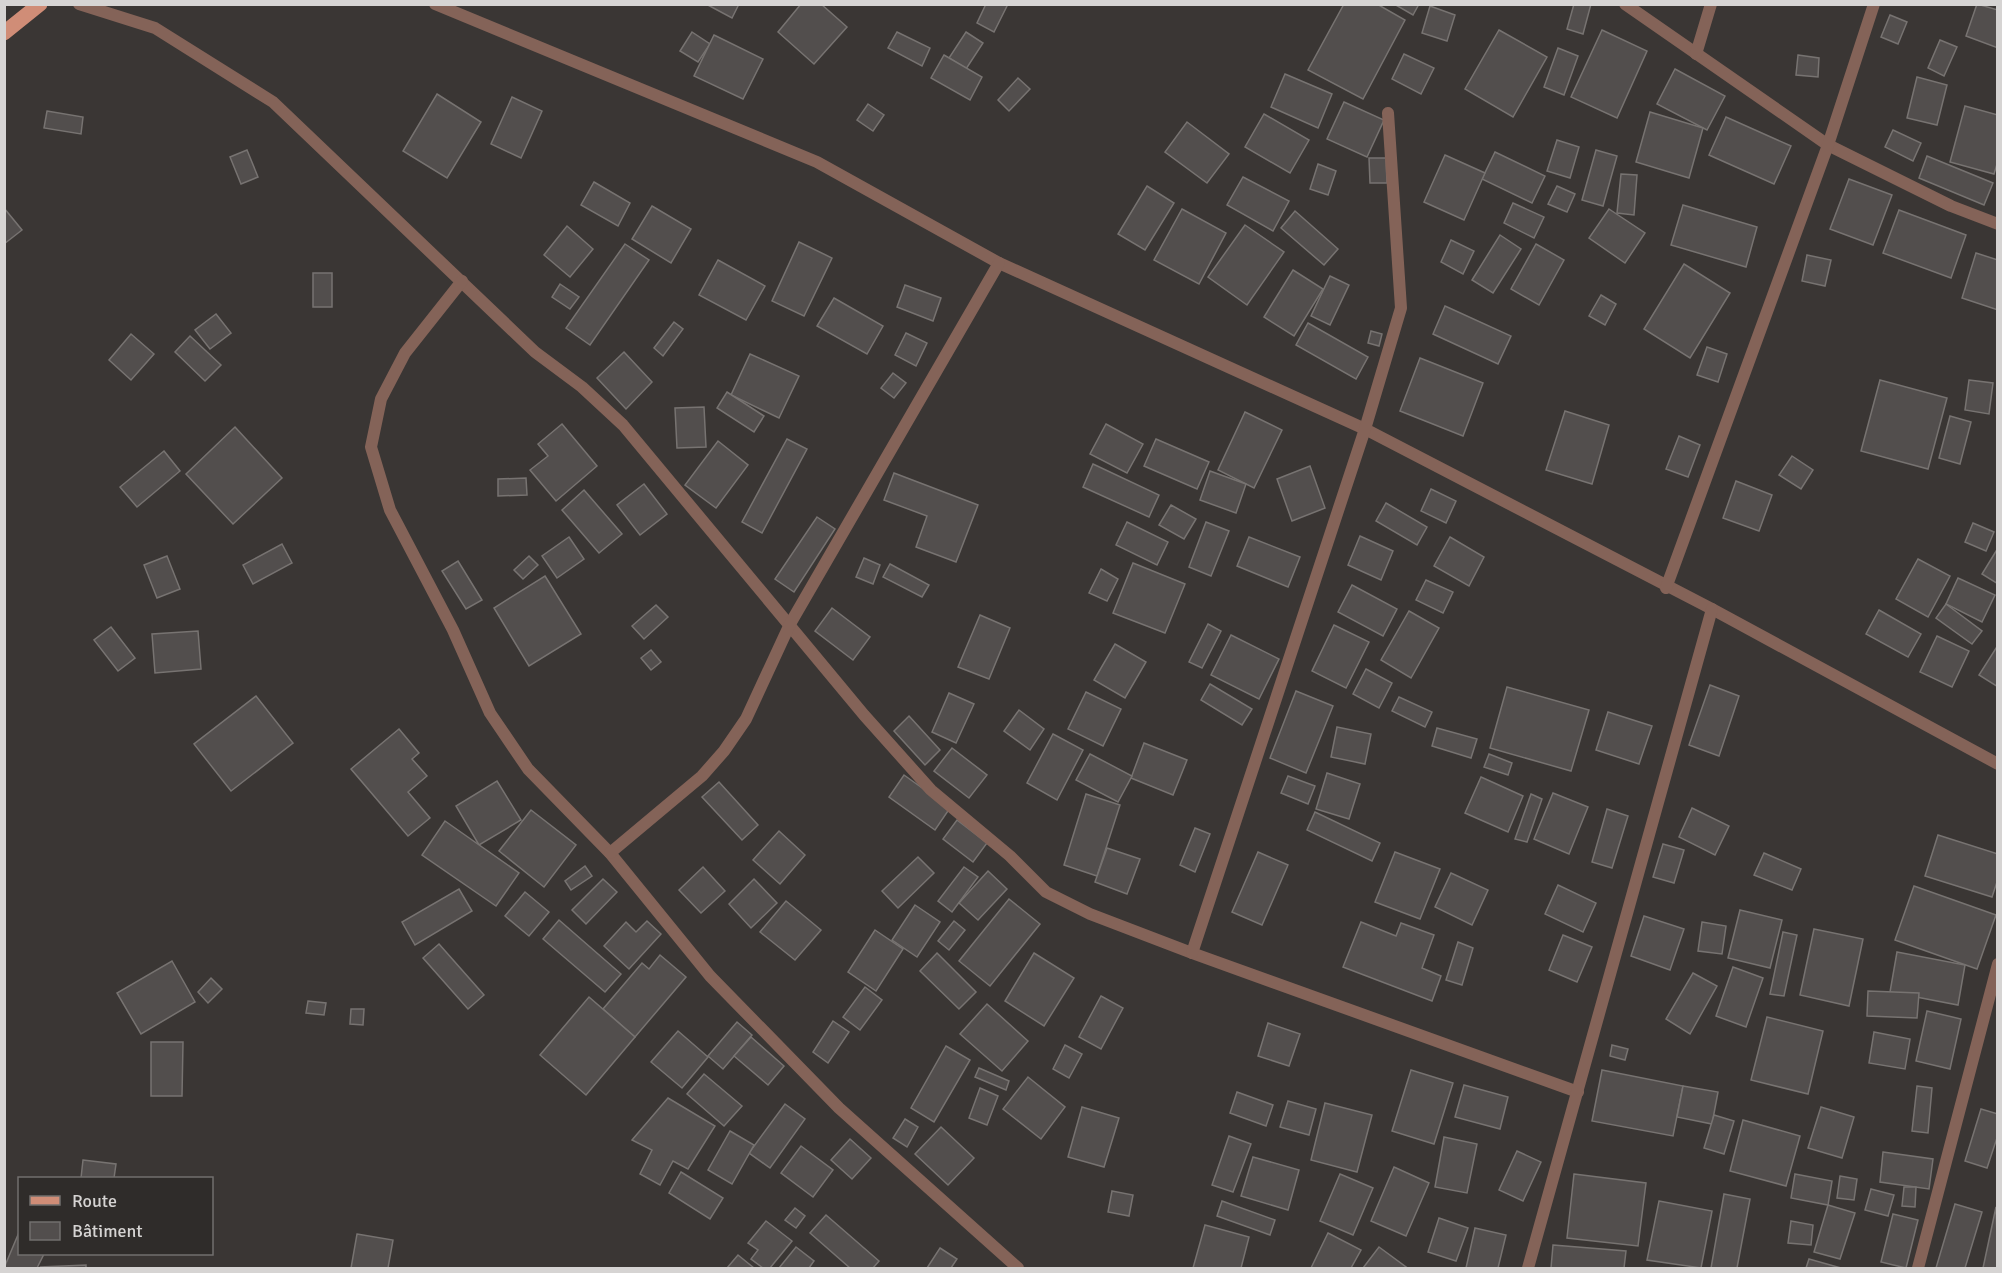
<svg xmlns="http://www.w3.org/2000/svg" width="2002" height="1273" font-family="Signika,sans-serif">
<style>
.building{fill:#524e4d;stroke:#777371;stroke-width:1.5}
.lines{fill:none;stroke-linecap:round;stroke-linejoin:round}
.minor{stroke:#846358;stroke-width:12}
.primary{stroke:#d08d77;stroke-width:15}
</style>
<rect width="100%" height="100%" fill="#3a3634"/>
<g class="building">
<path d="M706,4H739L732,18Z"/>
<path d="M801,4H821L847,27L814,64L778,32Z"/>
<path d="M986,4H1008L994,32L977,23Z"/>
<path d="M1344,4H1377L1405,20L1363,99L1308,70Z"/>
<path d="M1394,4H1419L1413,15Z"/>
<path d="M1574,4H1591L1583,34L1567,29Z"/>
<path d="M1977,4L1998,10V48L1966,36Z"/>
<path d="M1430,6L1455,15L1447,41L1422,33Z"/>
<path d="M1890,15L1907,22L1898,44L1881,37Z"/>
<path d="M1499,30L1547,57L1513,117L1465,89Z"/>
<path d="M1602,30L1647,51L1617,118L1571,97Z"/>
<path d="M692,32L710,44L698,62L680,51Z"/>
<path d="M897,32L930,48L922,66L888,48Z"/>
<path d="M966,32L983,43L966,69L949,58Z"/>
<path d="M714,35L763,59L743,99L694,76Z"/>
<path d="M1940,40L1957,47L1944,76L1928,68Z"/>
<path d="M1558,48L1578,56L1564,95L1544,87Z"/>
<path d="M1404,54L1434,68L1421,94L1392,79Z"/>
<path d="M944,55L982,77L970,100L931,78Z"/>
<path d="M1798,55L1819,58L1818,77L1796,75Z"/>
<path d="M1675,69L1725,96L1707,130L1657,104Z"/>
<path d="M1285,74L1332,94L1318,128L1271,107Z"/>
<path d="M1917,77L1947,85L1937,125L1907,118Z"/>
<path d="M1018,78L1030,89L1009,111L998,100Z"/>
<path d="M437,94L481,122L447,178L403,151Z"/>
<path d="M512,97L542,111L521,158L491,144Z"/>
<path d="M1344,102L1384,120L1367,157L1327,139Z"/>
<path d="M868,104L884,115L873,131L857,120Z"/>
<path d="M1965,106L1998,115V161L1994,174L1950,162Z"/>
<path d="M47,111L83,117L81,134L44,128Z"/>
<path d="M1650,112L1703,128L1689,178L1636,162Z"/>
<path d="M1264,114L1309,140L1290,173L1245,147Z"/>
<path d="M1726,117L1791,146L1774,184L1709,155Z"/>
<path d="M1187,122L1229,154L1207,183L1165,152Z"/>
<path d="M1893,130L1921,143L1913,161L1885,147Z"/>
<path d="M1557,140L1579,147L1570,178L1547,171Z"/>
<path d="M247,150L258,177L241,184L230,157Z"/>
<path d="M1596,150L1617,156L1603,206L1582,200Z"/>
<path d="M1495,152L1545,176L1532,203L1482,179Z"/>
<path d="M1445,155L1485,173L1464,220L1424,202Z"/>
<path d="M1927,156L1993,183L1984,205L1919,178Z"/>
<path d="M1369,158H1386L1387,183H1370Z"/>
<path d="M1318,164L1336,171L1328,195L1310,189Z"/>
<path d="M1621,174L1637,175L1634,215L1617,213Z"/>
<path d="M1243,177L1289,201L1273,231L1227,205Z"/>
<path d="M1849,179L1892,195L1873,245L1830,229Z"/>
<path d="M594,182L630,203L618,226L581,205Z"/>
<path d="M1147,186L1174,203L1145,250L1118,234Z"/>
<path d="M1557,186L1575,194L1567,212L1548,204Z"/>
<path d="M1513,203L1544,217L1534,238L1504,223Z"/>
<path d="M1683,205L1757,227L1746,267L1671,245Z"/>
<path d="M652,206L691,229L671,263L632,239Z"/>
<path d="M4,208L22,230L4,244Z"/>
<path d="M1182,209L1226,233L1199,284L1154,260Z"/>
<path d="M1609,209L1645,233L1625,263L1589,238Z"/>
<path d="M1899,210L1966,235L1951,278L1883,253Z"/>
<path d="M1295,211L1338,249L1324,265L1281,228Z"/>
<path d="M1245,225L1284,252L1247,305L1208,277Z"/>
<path d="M567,226L593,249L570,277L544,255Z"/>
<path d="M1500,235L1521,249L1493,293L1472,280Z"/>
<path d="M1451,240L1474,251L1463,274L1441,262Z"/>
<path d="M799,242L832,258L804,316L772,301Z"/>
<path d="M625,244L649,260L590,345L566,328Z"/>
<path d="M1536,244L1564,260L1539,305L1511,289Z"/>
<path d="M1976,253L1998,260V310L1962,298Z"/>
<path d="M1807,255L1831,260L1825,286L1802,281Z"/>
<path d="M718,260L765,286L746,320L699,295Z"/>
<path d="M1684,264L1730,293L1690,358L1644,329Z"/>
<path d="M1293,270L1323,289L1294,336L1264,317Z"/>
<rect x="313" y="273" width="19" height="34"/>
<path d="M1330,276L1349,285L1330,325L1311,316Z"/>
<path d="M560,284L579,297L570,309L552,297Z"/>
<path d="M905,285L941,298L933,321L897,307Z"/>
<path d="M1601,295L1616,304L1605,325L1589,316Z"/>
<path d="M834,298L883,326L867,354L817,326Z"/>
<path d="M1445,306L1511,336L1498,364L1433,334Z"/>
<path d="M216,314L231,333L210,349L195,330Z"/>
<path d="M674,322L683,329L663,356L654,348Z"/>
<path d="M1308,323L1368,357L1356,379L1296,345Z"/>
<path d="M1371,331L1382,334L1379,346L1368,343Z"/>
<path d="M906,333L927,343L916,366L895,355Z"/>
<path d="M131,334L154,354L131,380L109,360Z"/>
<path d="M190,336L221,365L205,381L175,352Z"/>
<path d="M1707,347L1727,354L1718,382L1697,375Z"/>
<path d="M624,352L652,382L626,409L597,378Z"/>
<path d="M750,354L799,376L779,418L731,395Z"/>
<path d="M1420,358L1483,383L1463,436L1400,411Z"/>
<path d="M893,373L906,383L894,398L881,388Z"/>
<path d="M1880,380L1947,398L1928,469L1861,451Z"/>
<path d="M1969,380L1993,383L1989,414L1965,410Z"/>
<path d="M727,392L764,416L754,432L717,408Z"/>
<path d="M704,407L706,447L677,448L675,408Z"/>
<path d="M1565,411L1609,425L1592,484L1546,470Z"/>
<path d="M1245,412L1282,430L1254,488L1218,470Z"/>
<path d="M1950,416L1971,422L1960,464L1939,458Z"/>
<path d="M562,424L597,466L556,501L530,470L548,456L538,444Z"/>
<path d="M1106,424L1143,444L1127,473L1090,454Z"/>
<path d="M235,427L282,478L233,524L186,474Z"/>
<path d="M1679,436L1700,445L1688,477L1666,469Z"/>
<path d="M787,439L807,449L762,533L742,522Z"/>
<path d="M1156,439L1209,462L1197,489L1144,466Z"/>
<path d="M718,441L748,465L716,508L685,485Z"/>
<path d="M164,451L180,471L137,507L120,487Z"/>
<path d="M1792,456L1813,470L1801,489L1779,475Z"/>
<path d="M1093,464L1159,495L1149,517L1083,487Z"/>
<path d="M1310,466L1325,508L1292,521L1277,479Z"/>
<path d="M1210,471L1246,484L1236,513L1200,500Z"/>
<path d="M894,473L978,505L956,562L916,547L927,516L884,500Z"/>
<path d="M526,478L527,495L498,496V479Z"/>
<path d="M1736,481L1772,495L1759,531L1723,518Z"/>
<path d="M644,484L667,514L640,535L617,505Z"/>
<path d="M1431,489L1456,501L1446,523L1421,511Z"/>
<path d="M584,490L622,534L599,553L562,510Z"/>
<path d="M1386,503L1427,527L1417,545L1376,521Z"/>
<path d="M1171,505L1196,519L1184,539L1159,525Z"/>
<path d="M817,517L835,529L794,592L775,579Z"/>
<path d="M1127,522L1168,542L1157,565L1116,545Z"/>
<path d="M1206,522L1229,531L1211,576L1189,567Z"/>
<path d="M1973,523L1994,532L1986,551L1965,542Z"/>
<path d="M1360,536L1393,551L1381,580L1348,565Z"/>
<path d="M569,537L584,559L557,578L542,556Z"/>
<path d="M1249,537L1300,557L1288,587L1237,566Z"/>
<path d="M1450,537L1484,557L1469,586L1434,566Z"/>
<path d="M282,544L292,563L253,584L243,565Z"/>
<path d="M1998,548V584L1982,574Z"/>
<path d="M167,556L180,589L157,598L144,565Z"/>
<path d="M529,556L538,565L523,579L514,570Z"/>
<path d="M864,558L880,565L873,584L856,577Z"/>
<path d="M1918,559L1950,576L1928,617L1896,599Z"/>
<path d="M458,561L482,600L466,609L442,571Z"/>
<path d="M1133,563L1185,584L1165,633L1113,613Z"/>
<path d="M890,564L929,585L922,597L883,577Z"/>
<path d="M1101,569L1118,579L1107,601L1089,593Z"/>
<path d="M545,576L581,634L529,666L494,608Z"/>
<path d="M1958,578L1995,595L1982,622L1946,604Z"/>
<path d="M1426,580L1453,592L1443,613L1416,600Z"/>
<path d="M1352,585L1397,609L1383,636L1338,612Z"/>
<path d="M1946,604L1982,631L1972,644L1936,618Z"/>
<path d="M656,605L668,617L644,639L632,626Z"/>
<path d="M832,608L870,637L853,660L815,631Z"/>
<path d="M1879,610L1921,634L1908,657L1866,634Z"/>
<path d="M1409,611L1439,628L1411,678L1381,660Z"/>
<path d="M980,615L1010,628L989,679L958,667Z"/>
<path d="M1208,624L1221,631L1202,668L1189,662Z"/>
<path d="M1334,625L1369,642L1346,688L1312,671Z"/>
<path d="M111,627L135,658L118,671L94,640Z"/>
<path d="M198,631L201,669L155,673L152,634Z"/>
<path d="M1231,635L1279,659L1259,699L1211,675Z"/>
<path d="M1937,636L1969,651L1952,687L1920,672Z"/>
<path d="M1115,644L1146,662L1125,698L1094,680Z"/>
<path d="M1998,645V687L1979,675Z"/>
<path d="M651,650L661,662L651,670L641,658Z"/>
<path d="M1366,669L1392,683L1379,708L1353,694Z"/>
<path d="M1210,684L1252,709L1242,725L1201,700Z"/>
<path d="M1710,685L1739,696L1719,756L1689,745Z"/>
<path d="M1507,687L1589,710L1571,771L1490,748Z"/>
<path d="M1296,691L1333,706L1306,773L1270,758Z"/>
<path d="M1086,692L1121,709L1103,746L1068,729Z"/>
<path d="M949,693L974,704L956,743L932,732Z"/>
<path d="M256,696L293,743L231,791L194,744Z"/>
<path d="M1399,697L1432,712L1425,727L1392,711Z"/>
<path d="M1019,710L1044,729L1030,750L1004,731Z"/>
<path d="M1608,712L1652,726L1639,764L1596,750Z"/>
<path d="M909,716L940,750L925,765L894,731Z"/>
<path d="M1337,727L1371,734L1365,764L1331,757Z"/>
<path d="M1437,728L1477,739L1471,758L1432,746Z"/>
<path d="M399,729L419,753L412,759L427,776L408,792L430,818L408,836L351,769Z"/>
<path d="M1053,734L1083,750L1057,800L1027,783Z"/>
<path d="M1144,743L1187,760L1173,795L1131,778Z"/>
<path d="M952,748L987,775L969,798L934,771Z"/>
<path d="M1090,754L1132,776L1118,802L1076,780Z"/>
<path d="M1489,754L1512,763L1508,775L1484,767Z"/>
<path d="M1327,773L1360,784L1349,819L1316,809Z"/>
<path d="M904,775L950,808L935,830L889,797Z"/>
<path d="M1288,776L1315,786L1308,804L1281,793Z"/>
<path d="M1481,777L1523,796L1508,832L1465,813Z"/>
<path d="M497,781L521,820L479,845L456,806Z"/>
<path d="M719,782L758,825L742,840L702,797Z"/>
<path d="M1553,793L1588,807L1569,854L1534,839Z"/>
<path d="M1086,794L1120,805L1097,876L1064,865Z"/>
<path d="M1531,794L1542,799L1527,842L1515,839Z"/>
<path d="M1692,808L1729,826L1715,855L1679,837Z"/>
<path d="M1607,809L1628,816L1612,868L1592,862Z"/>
<path d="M531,810L576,845L544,887L499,851Z"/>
<path d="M1315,812L1380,843L1372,861L1307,830Z"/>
<path d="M957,820L987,843L973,862L943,839Z"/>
<path d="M445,821L519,873L496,906L422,855Z"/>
<path d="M1195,828L1210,834L1195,872L1180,865Z"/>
<path d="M779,831L805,855L780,884L753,860Z"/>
<path d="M1938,835L1998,854V879L1992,897L1925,876Z"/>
<path d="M1663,844L1684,850L1674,883L1653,877Z"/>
<path d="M1107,848L1140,859L1127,894L1095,882Z"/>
<path d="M1258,852L1288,865L1262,925L1232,912Z"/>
<path d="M1395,852L1440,869L1420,919L1375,902Z"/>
<path d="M1764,853L1801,869L1792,890L1754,875Z"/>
<path d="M918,857L934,873L898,908L882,891Z"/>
<path d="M585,866L592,876L571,890L565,881Z"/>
<path d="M703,867L725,891L701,913L679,890Z"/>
<path d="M964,867L978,877L952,912L938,901Z"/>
<path d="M988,871L1007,889L978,920L959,903Z"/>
<path d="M1451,873L1488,890L1472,925L1435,907Z"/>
<path d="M603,879L617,892L586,924L572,910Z"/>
<path d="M754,879L777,903L751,928L729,904Z"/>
<path d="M1558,885L1596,903L1583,932L1545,914Z"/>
<path d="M1914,886L1996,915L1977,969L1895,940Z"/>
<path d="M459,889L472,911L415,945L402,922Z"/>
<path d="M525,892L549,912L529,936L505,916Z"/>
<path d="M1009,899L1040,924L990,986L959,961Z"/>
<path d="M786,901L821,930L795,960L760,932Z"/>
<path d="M915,905L940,922L917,957L892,940Z"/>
<path d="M1740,910L1782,920L1770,968L1728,958Z"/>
<path d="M1644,916L1684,929L1670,970L1631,956Z"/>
<path d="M559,920L621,974L605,992L543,939Z"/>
<path d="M647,921L661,934L629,969L604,946L626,922L636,932Z"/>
<path d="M954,921L965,930L949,950L938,941Z"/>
<path d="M1361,922L1396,936L1401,923L1434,935L1422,968L1441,976L1432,1001L1343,967Z"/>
<path d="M1702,922L1726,926L1722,954L1698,951Z"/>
<path d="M1814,929L1863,939L1849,1006L1800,995Z"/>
<path d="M875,930L903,949L876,991L848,972Z"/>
<path d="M1783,932L1797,935L1784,996L1770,994Z"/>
<path d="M1563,935L1592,947L1577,982L1549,970Z"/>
<path d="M1458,942L1473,948L1462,985L1446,980Z"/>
<path d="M439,944L484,995L468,1009L423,958Z"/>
<path d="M1897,952L1965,965L1958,1005L1890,992Z"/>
<path d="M937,953L976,992L959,1009L920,971Z"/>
<path d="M1034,953L1074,978L1044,1026L1005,1001Z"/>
<path d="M660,955L686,977L635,1037L603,1009L642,963L649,969Z"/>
<path d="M172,961L195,1002L141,1034L117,993Z"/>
<path d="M1733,967L1763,978L1746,1027L1716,1016Z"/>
<path d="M1693,973L1717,986L1690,1034L1666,1019Z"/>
<path d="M211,978L222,989L208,1003L198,992Z"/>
<path d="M865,987L882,1000L860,1030L843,1017Z"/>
<path d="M1868,991L1919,993L1917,1018L1867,1016Z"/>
<path d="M1101,996L1123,1008L1101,1049L1079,1037Z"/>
<path d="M589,997L635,1037L586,1095L540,1055Z"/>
<path d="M308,1001L326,1003L324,1015L306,1013Z"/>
<path d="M987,1004L1028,1041L1002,1071L960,1034Z"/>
<path d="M351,1009H364L363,1025L350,1024Z"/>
<path d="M1927,1011L1961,1019L1950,1069L1916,1061Z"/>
<path d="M1767,1017L1823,1031L1808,1094L1751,1080Z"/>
<path d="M833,1021L849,1032L828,1063L813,1052Z"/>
<path d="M737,1022L752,1035L723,1069L708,1056Z"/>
<path d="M1268,1023L1300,1034L1289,1066L1258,1056Z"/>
<path d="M678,1031L708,1057L682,1088L651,1062Z"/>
<path d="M1874,1032L1910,1039L1905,1069L1869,1063Z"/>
<path d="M751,1037L784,1066L768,1085L734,1056Z"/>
<path d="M151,1042H183L182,1096H151Z"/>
<path d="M1065,1045L1082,1054L1069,1078L1053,1069Z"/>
<path d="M1612,1045L1628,1049L1625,1060L1610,1056Z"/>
<path d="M946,1046L970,1060L934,1122L911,1108Z"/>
<path d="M979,1068L1009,1081L1006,1090L975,1077Z"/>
<path d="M1411,1070L1453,1083L1434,1144L1392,1131Z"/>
<path d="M1602,1070L1683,1086L1673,1136L1592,1121Z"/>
<path d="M704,1074L742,1106L724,1126L687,1094Z"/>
<path d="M1028,1077L1065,1107L1041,1139L1003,1109Z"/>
<path d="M1464,1085L1508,1097L1500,1129L1455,1117Z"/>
<path d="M1683,1086L1718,1092L1712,1124L1677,1117Z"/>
<path d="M1917,1086L1932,1088L1928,1133L1912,1131Z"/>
<path d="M980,1088L998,1096L987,1125L969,1118Z"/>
<path d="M1237,1092L1273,1105L1266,1126L1230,1113Z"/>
<path d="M668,1098L715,1126L688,1169L673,1161L660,1185L640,1174L652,1150L632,1140Z"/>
<path d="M1288,1101L1316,1109L1309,1135L1280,1127Z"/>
<path d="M1325,1103L1372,1115L1357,1172L1311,1160Z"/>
<path d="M785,1104L805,1119L770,1168L749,1153Z"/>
<path d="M1082,1107L1119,1118L1104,1167L1068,1157Z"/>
<path d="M1821,1107L1854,1117L1842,1158L1808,1148Z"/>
<path d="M1981,1109L1998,1114V1135L1987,1168L1965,1161Z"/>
<path d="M1714,1115L1734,1121L1724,1154L1704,1148Z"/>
<path d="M905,1119L918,1127L907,1147L893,1138Z"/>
<path d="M1743,1120L1800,1136L1786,1186L1730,1171Z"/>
<path d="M941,1127L974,1158L948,1185L915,1154Z"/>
<path d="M730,1131L754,1145L732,1184L708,1170Z"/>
<path d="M1229,1136L1251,1144L1233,1192L1212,1185Z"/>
<path d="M1444,1137L1477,1144L1467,1193L1435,1187Z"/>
<path d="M850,1139L871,1158L852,1179L831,1160Z"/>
<path d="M801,1146L833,1170L813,1197L781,1173Z"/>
<path d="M1517,1151L1541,1162L1523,1201L1499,1190Z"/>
<path d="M1883,1152L1933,1159L1929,1189L1880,1182Z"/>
<path d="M1253,1157L1299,1170L1288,1210L1241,1196Z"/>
<path d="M83,1160L116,1164L114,1178H81Z"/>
<path d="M1394,1167L1429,1183L1406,1236L1371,1221Z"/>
<path d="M681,1172L723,1198L710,1219L669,1193Z"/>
<path d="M1340,1174L1373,1188L1353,1235L1320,1221Z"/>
<path d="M1574,1174L1646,1183L1638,1246L1567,1238Z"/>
<path d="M1795,1174L1832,1181L1828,1205L1791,1198Z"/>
<path d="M1840,1176L1857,1179L1854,1200L1837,1198Z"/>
<path d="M1904,1187H1916L1915,1207L1902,1206Z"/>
<path d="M1871,1189L1894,1195L1888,1216L1865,1210Z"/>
<path d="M1112,1191L1133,1195L1129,1216L1108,1212Z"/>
<path d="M1724,1194L1750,1199L1737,1268H1711Z"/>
<path d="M1222,1201L1275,1220L1270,1235L1217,1216Z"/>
<path d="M1659,1201L1712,1211L1701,1268L1647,1260Z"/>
<path d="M1955,1204L1982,1212L1965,1268H1936Z"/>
<path d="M1828,1205L1855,1213L1840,1259L1814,1252Z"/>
<path d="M1996,1207L1998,1268H1983Z"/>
<path d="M795,1208L805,1216L796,1228L785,1220Z"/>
<path d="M1893,1214L1918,1220L1906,1268L1881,1262Z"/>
<path d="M826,1215L879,1261L873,1268H850L810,1233Z"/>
<path d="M1439,1218L1468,1228L1456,1261L1428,1252Z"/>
<path d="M766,1221L792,1241L770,1268H763L751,1259L758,1250L748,1243Z"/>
<path d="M1791,1221L1813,1225L1811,1245L1788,1243Z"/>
<path d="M1205,1225L1249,1237L1241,1268H1193Z"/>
<path d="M1475,1228L1506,1235L1498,1268H1466Z"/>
<path d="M20,1230V1254H44L37,1268H4Z"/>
<path d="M1328,1233L1361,1250L1351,1268H1311Z"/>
<path d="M357,1234L393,1240L388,1268H351Z"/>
<path d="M1553,1245L1626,1251L1624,1268H1551Z"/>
<path d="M796,1247L814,1261L809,1268H779Z"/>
<path d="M1379,1247L1406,1267L1404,1268H1363Z"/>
<path d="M940,1248L957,1259L951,1268H927Z"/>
<path d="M738,1255L754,1268H727Z"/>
<path d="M1809,1259L1841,1268H1806Z"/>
<path d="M86,1265V1268H42L41,1267Z"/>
</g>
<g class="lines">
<g class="minor">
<path d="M79,4L155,28L273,102L535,352L582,387L623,425L864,715L931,790L1010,856L1046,892L1090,914L1192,953L1578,1092"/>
<path d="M435,4L817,162L999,263L1365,429L1712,609L1998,764"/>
<path d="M1625,4L1828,145L1951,206L1998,224"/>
<path d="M1696,54L1711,4"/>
<path d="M462,281L405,353L381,399L371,447L390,510L453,630L490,713L528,769L610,853L710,976L839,1108L1018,1268"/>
<path d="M1666,588L1828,145L1874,4"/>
<path d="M610,853L702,776L724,751L746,719L790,624L999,263"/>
<path d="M1192,953L1365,429L1401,308L1388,113"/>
<path d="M1528,1268L1712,609"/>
<path d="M1918,1268L1998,964"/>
</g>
<path class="primary" d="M4,33L40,4"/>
</g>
<rect width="2002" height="1273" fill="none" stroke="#d6d4d3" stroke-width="12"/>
<rect x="18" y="1177" width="195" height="78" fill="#2f2c2a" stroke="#726f6e" stroke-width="1.5"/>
<rect x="30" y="1196" width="30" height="9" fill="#d08d77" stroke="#726f6e" stroke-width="1.5"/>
<text x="72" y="1207" font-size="18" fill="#d6d4d3">Route</text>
<rect x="30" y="1222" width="30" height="18" fill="#524e4d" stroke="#726f6e" stroke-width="1.5"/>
<text x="72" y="1237" font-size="18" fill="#d6d4d3">Bâtiment</text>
</svg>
